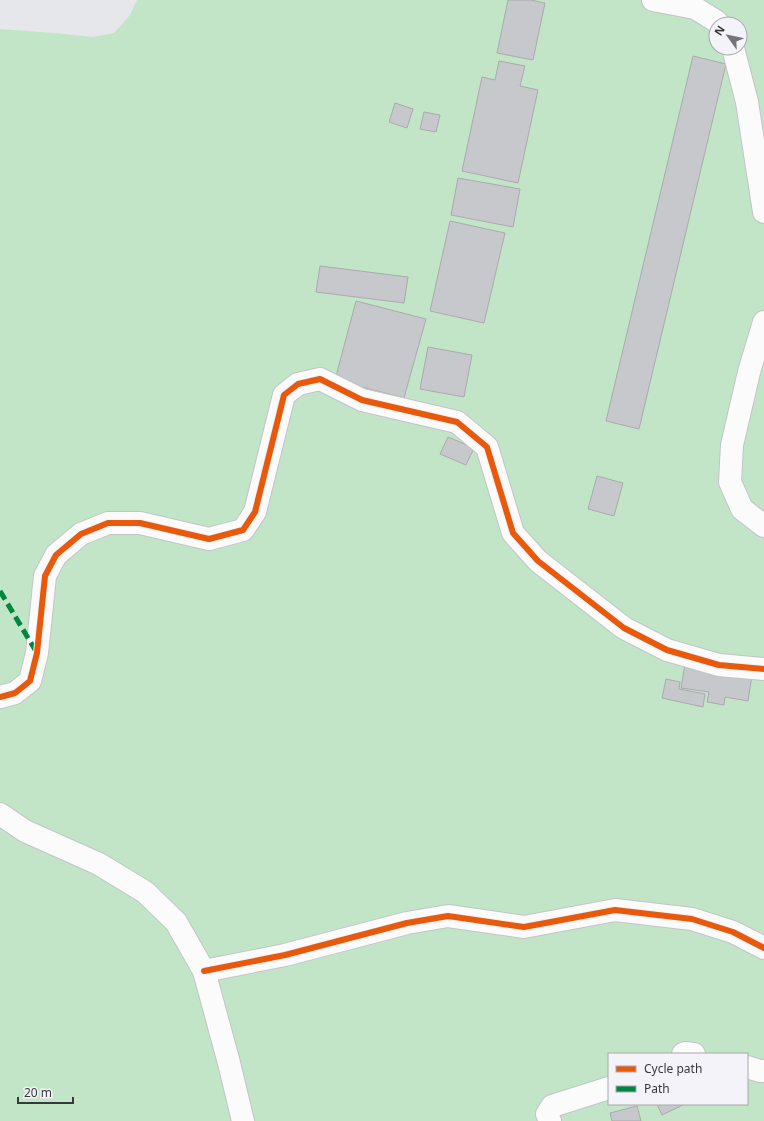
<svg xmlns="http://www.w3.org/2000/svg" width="764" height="1121" font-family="'Noto Sans',sans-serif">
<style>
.green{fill:#c2e5c8;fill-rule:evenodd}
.building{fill:#c7c8cb;stroke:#aaaaad}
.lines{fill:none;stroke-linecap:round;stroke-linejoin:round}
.minor-casing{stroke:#c3c4c7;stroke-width:24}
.minor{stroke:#fbfbfc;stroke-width:22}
.quiet{stroke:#00873e;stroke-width:5;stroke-dasharray:10 5;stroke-linecap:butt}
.cycleway-casing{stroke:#f3f3f9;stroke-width:8}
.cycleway{stroke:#e8590c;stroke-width:6}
</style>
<rect width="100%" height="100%" fill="#e6e7eb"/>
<path class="green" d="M137,0H764V1121H0V29L54,33L93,37L114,33L130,15ZM716,24H740V48H716ZM609,1054H747V1104H609Z"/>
<g class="building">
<path d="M508,0H531L545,3L533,60L497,53Z"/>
<path d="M693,56L726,64L639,429L606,421Z"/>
<path d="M499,61L525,66L520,86L538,90L518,183L462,171L482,77L495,80Z"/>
<path d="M395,103L413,109L407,128L389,122Z"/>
<path d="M424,112L440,115L436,132L420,129Z"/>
<path d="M458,178L520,189L513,227L451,215Z"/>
<path d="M450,221L505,233L484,323L430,311Z"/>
<path d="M320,266L408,277L404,303L316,292Z"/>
<path d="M356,301L426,319L404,398L335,380Z"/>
<path d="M428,347L472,355L464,397L420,389Z"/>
<path d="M448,437L474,448L466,465L440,454Z"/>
<path d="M597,476L623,483L614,516L588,509Z"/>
<path d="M685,664L752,675L748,701L725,697L724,705L707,702L709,692L681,688Z"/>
<path d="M666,679L680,682L679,689L705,694L703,707L662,698Z"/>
<path d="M657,1104H685L662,1115Z"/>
<path d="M637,1106L641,1121H612L610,1113Z"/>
</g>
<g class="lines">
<defs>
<g id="minor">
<path d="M653,0L695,8L716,21L719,24"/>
<path d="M733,48L747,102L764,212"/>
<path d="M764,322L749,372L732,445L730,482L742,509L764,526"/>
<path d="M0,697L15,693L30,681L37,653L45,576L56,555L81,534L108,523H140L209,539L243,530L255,512L284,395L298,384L320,379L362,400L457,422L487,447L513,533L538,561L624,628L667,650L719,665L764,669"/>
<path d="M0,814L25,831L99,864L145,892L176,922L204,971L229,1063L243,1121"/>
<path d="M204,971L285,955L407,923L448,916L524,927L615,910L692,919L733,932L764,948"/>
<path d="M683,1054L685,1053L694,1054"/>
<path d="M747,1067L760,1071H764"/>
<path d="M550,1121L547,1114L552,1106L609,1088"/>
</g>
</defs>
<use href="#minor" class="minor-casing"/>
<use href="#minor" class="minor"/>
<path class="quiet" d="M0,591L37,653"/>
<defs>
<g id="cycleway">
<path d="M0,697L15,693L30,681L37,653L45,576L56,555L81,534L108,523H140L209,539L243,530L255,512L284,395L298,384L320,379L362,400L457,422L487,447L513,533L538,561L624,628L667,650L719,665L764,669"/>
<path d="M204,971L285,955L407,923L448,916L524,927L615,910L692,919L733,932L764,948"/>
</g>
</defs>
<use href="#cycleway" class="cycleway-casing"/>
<use href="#cycleway" class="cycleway"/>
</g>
<rect x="608" y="1053" width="140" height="52" fill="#f3f3f9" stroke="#a8a8ad"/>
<rect x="616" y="1066" width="20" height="6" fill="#e8590c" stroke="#a8a8ad"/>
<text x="644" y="1073" font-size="12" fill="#37383a">Cycle path</text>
<rect x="616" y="1086" width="20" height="6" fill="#00873e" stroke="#a8a8ad"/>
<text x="644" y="1093" font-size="12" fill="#37383a">Path</text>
<g transform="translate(728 36) rotate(303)"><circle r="19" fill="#f3f3f9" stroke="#a8a8ad"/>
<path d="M0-3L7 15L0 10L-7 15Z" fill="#747578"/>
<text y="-6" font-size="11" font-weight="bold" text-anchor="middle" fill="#37383a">N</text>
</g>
<path d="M18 1097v6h55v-6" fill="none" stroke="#37383a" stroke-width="2"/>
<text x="24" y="1097" font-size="12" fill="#37383a" stroke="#f3f3f9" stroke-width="3" paint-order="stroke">20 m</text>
</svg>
